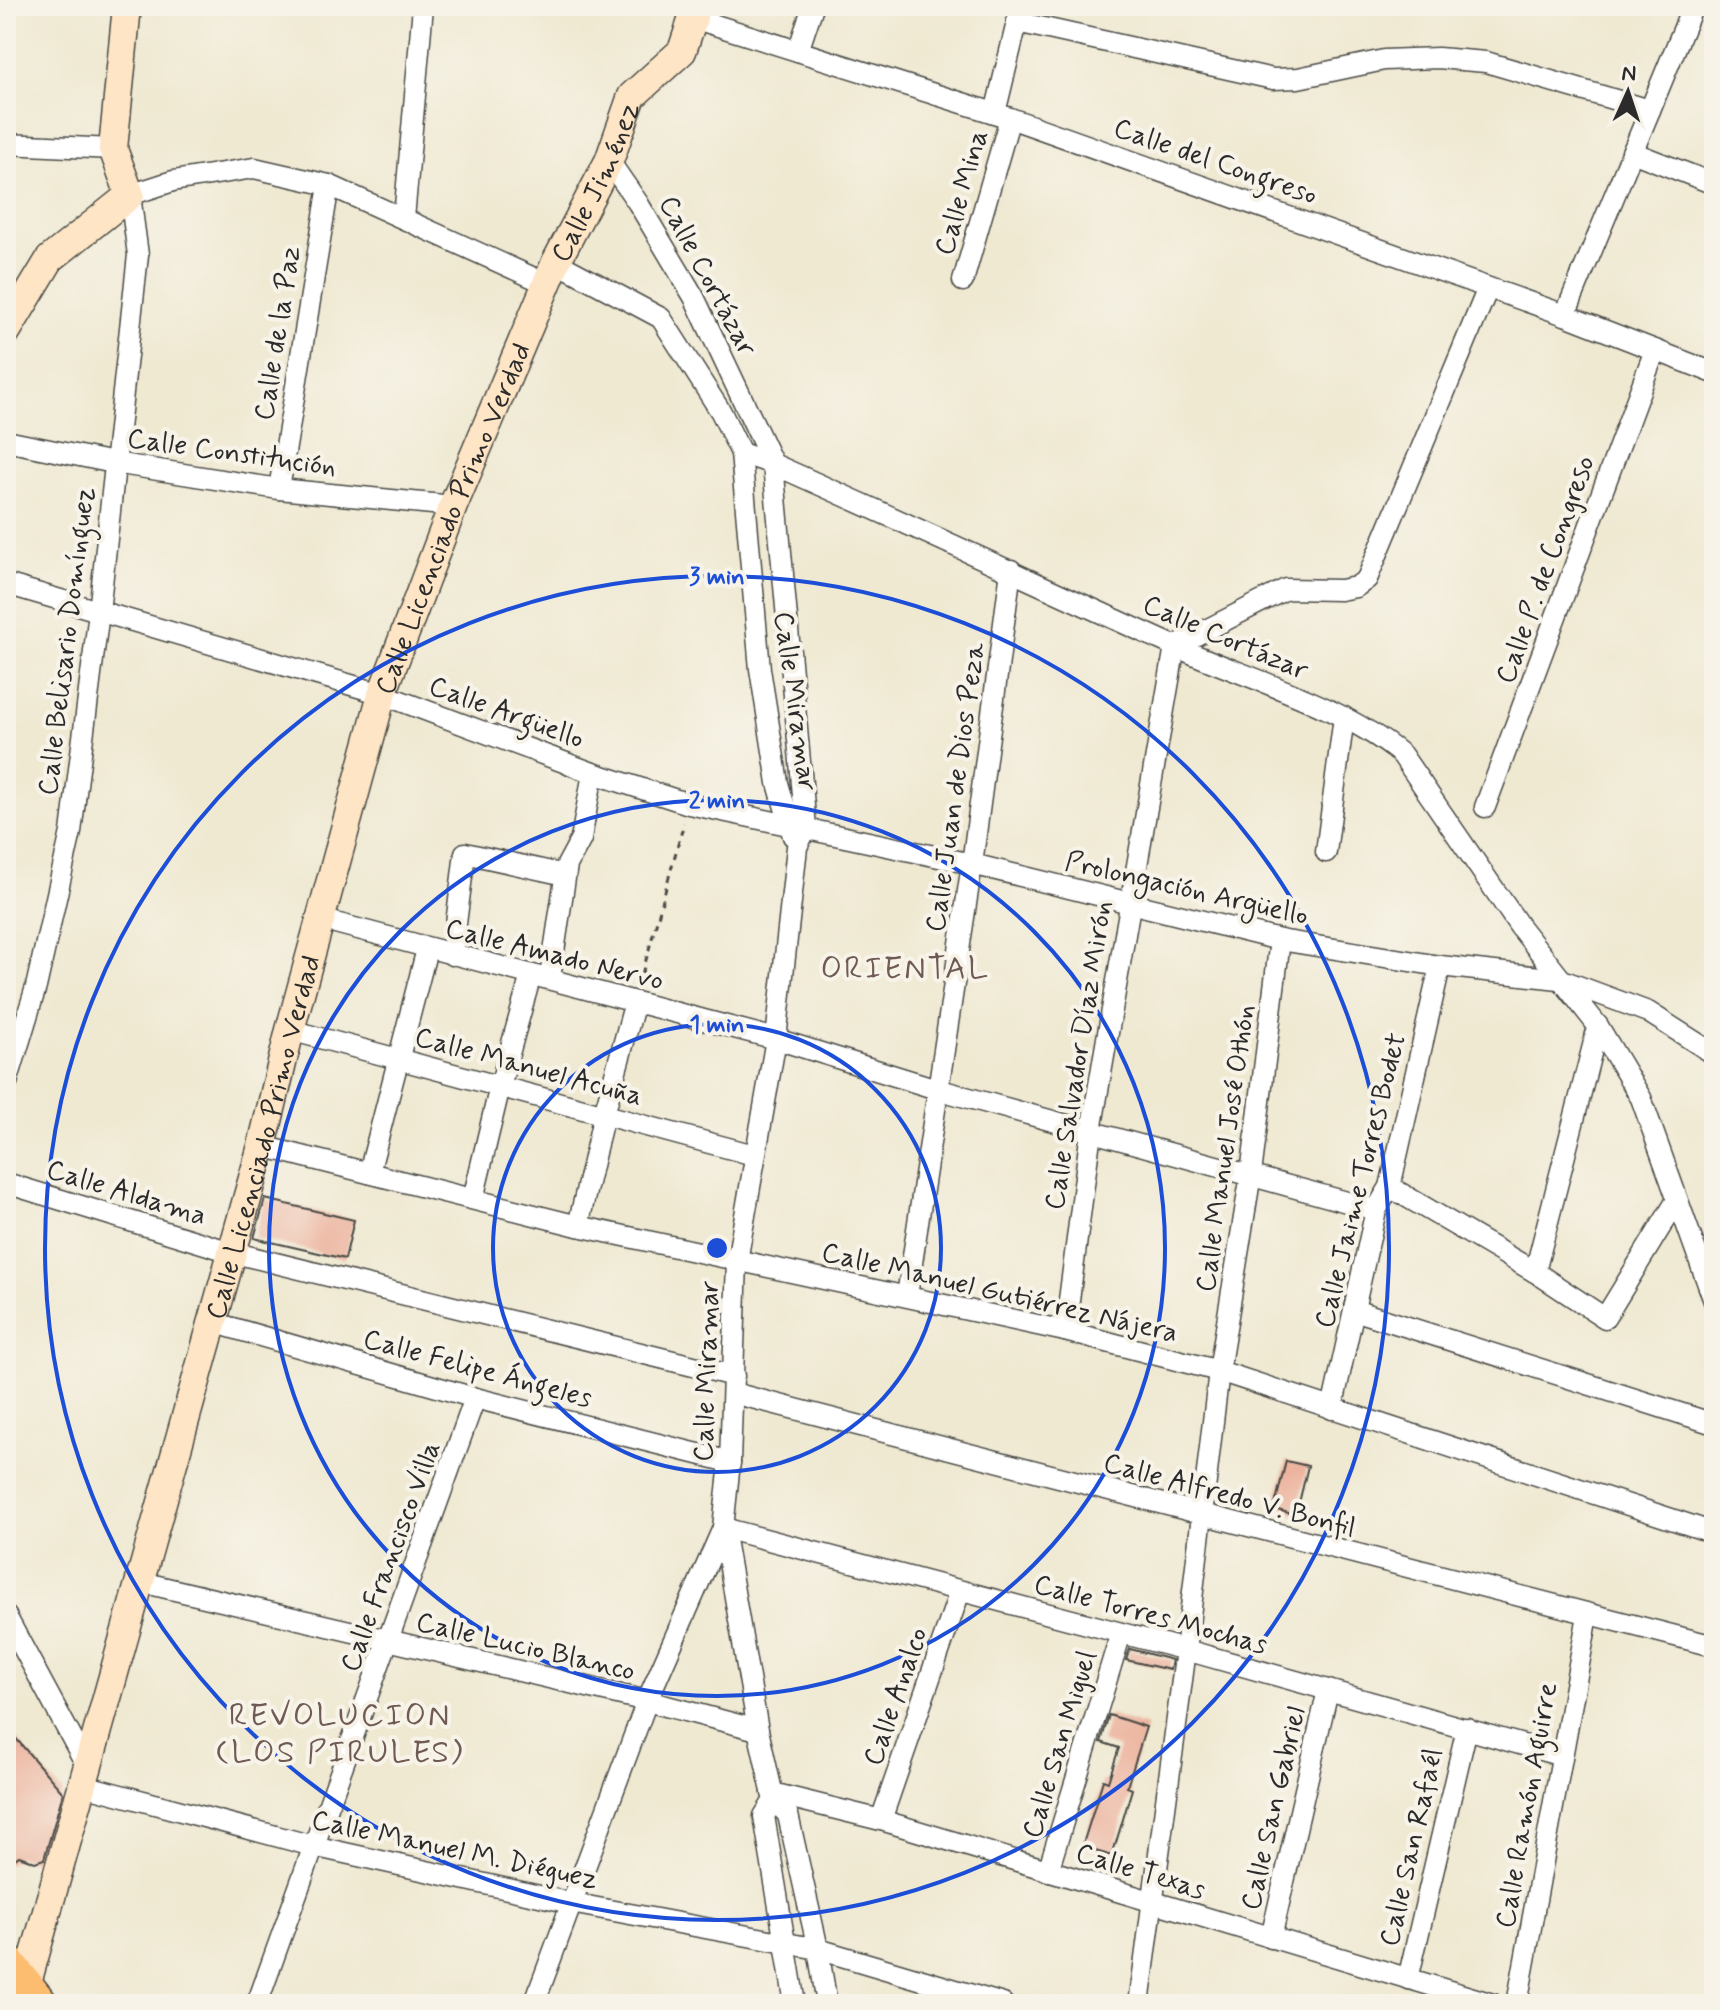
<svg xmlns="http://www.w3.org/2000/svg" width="1720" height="2010" font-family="Mynerve,sans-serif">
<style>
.building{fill:#ecb39e}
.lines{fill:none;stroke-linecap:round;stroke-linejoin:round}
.street-casing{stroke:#484844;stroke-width:23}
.secondary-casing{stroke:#484844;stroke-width:31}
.primary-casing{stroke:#484844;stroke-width:35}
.path{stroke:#484844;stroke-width:3;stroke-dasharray:6 6;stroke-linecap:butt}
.street{stroke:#fff;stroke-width:20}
.secondary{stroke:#fee5c5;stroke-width:28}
.primary{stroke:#fcbd6f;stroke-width:32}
.ring{fill:none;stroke:#1d4ed8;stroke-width:4}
.labels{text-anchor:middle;stroke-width:8;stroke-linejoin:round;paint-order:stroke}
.street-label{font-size:28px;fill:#2b2b2b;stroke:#f7f3e8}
.quarter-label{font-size:32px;letter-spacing:2px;fill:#6f5b53;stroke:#f7f3e8}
.centre{fill:#1d4ed8;stroke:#f7f3e8;stroke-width:4}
.ring-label{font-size:24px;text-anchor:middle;font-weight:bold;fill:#1d4ed8;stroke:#f7f3e8;stroke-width:8;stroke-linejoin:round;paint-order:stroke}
</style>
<rect width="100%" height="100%" fill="#f7f3e8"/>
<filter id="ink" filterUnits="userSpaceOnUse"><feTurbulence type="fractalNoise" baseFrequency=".0125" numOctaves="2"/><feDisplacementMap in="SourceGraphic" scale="16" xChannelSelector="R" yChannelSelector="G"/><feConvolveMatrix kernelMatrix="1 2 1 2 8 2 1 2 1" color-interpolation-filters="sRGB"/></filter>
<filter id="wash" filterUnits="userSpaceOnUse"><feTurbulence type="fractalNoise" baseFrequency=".006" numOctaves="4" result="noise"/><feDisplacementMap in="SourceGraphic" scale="32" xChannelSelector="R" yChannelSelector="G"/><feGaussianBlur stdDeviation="1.8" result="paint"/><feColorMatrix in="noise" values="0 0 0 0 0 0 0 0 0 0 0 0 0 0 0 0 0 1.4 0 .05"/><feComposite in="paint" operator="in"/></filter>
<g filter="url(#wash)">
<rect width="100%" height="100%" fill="#efe9d2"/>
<g id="blocks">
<g class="building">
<path d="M265,1199L354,1220L345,1259L254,1238Z"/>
<path d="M1286,1461L1308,1466L1296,1515L1274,1509Z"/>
<path d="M1130,1649L1172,1660L1170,1670L1126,1660Z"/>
<path d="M1109,1715L1146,1727L1127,1787L1132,1789L1112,1856L1082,1847L1103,1780L1108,1782L1119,1748L1101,1742Z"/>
<path d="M6,1727L63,1793L44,1859L35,1862L19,1856L6,1866Z"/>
</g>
</g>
</g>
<g filter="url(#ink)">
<use href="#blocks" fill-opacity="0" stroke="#484844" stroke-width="2"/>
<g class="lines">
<defs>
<g id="street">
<path d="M693,18L1010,118L1565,315L1714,373"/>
<path d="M1017,22L1273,79L1298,78L1384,60L1438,58L1486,62L1650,110"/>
<path d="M798,51L813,6"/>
<path d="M995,113L1021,6"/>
<path d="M6,144L113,149"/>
<path d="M1632,152L1714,184"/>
<path d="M609,161L638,203L694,297L773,464L806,828L797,847L776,1039L737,1261L730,1462L723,1528L758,1730L774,1800L788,1815L818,1949L827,2004"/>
<path d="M404,218L423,6"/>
<path d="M556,262L661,318L721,412L741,453L760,669L778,783L793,836"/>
<path d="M963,281L1010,118"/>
<path d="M1565,315L1693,6"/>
<path d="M6,441L114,463L279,489L453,506"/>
<path d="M741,453L773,464C907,523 1039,585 1172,645C1245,678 1341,704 1402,755L1520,927L1598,1026L1641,1098L1714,1301"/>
<path d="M279,489L329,185"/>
<path d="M6,584L382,694L593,773L689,804L972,864L1280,940L1440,966L1559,979L1648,1012L1714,1054"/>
<path d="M1485,807L1655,350"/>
<path d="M1326,852L1344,717"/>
<path d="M320,919L776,1039L940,1090L1376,1210"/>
<path d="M452,955L465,853L565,875"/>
<path d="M550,978L567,865L581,839L593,773"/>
<path d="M290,1030L754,1155"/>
<path d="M6,1086L36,987L71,832L99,612L138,255L130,195L173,181L254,168L329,185L547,284"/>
<path d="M262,1146L578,1226L1065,1331L1219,1371L1714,1533"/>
<path d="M369,1173L427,949"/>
<path d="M6,1183L231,1252L734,1376"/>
<path d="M1390,1187L1535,1272L1605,1318L1677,1200"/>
<path d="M473,1199L500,1086L531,975"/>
<path d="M578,1226L604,1114L635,1002"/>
<path d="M1535,1272L1598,1026"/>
<path d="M907,1296L972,864L1011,570"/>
<path d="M1354,1310L1714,1424"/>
<path d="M212,1322L475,1398L730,1462"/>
<path d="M1065,1331L1091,1131L1175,646L1286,589L1340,590L1356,587L1367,579L1488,288"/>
<path d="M733,1393L1714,1646"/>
<path d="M1332,1409L1376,1210L1390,1187L1440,966"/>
<path d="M141,1582L647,1701L758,1730"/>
<path d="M6,1616L88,1768"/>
<path d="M83,1785L313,1846L571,1903L818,1949L1003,2004"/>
<path d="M772,1793L881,1820L1493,2004"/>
<path d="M774,1800L764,1816L795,2004"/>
<path d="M881,1820L960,1591"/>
<path d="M1048,1871L1121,1633"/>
<path d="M1271,1938L1328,1690"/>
<path d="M1408,1979L1467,1728"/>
<path d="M257,2004L475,1398"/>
<path d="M534,2004L647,1701L723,1528L1186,1650L1562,1756"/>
<path d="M1139,2004L1186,1650L1219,1371L1251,1174L1280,940"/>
<path d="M1517,2004L1588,1615"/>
</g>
<g id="secondary">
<path d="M6,332L50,259L130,195L113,149L127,6"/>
<path id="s1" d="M21,2004L262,1146L290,1030L382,694L453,506L556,262L609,161L632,96L682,51L693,18L694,6"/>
</g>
<path id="primary" d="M6,1959L42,2004"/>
</defs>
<use href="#street" class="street-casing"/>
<use href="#secondary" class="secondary-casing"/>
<use href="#primary" class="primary-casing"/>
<path class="path" d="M639,985L684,823"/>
<use href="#street" class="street"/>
<use href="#secondary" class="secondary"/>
<use href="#primary" class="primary"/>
</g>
</g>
<g class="ring">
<circle cx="717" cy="1248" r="224"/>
<circle cx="717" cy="1248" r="448"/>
<circle cx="717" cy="1248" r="672"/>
</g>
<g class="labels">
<g class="street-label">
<text transform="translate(1216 160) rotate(19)" y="10">Calle del Congreso</text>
<text dy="10" stroke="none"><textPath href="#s1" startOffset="1914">Calle Jiménez</textPath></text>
<text transform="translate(960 192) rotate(-74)" y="10">Calle Mina</text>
<text transform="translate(709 275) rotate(62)" y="10">Calle Cortázar</text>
<text transform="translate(276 333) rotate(-81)" y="10">Calle de la Paz</text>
<text transform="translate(232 451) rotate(8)" y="10">Calle Constitución</text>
<text dy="10" stroke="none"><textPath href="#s1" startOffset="1548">Calle Licenciado Primo Verdad</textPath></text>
<text transform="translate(1544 569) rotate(-70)" y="10">Calle P. de Congreso</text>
<text transform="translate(1226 636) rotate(23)" y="10">Calle Cortázar</text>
<text transform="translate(65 641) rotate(-83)" y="10">Calle Belisario Domínguez</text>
<text transform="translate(797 701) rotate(82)" y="10">Calle Miramar</text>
<text transform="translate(507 711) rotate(20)" y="10">Calle Argüello</text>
<text transform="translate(954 787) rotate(-82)" y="10">Calle Juan de Dios Peza</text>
<text transform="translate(1187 887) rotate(13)" y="10">Prolongación Argüello</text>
<text transform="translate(555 953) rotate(14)" y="10">Calle Amado Nervo</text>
<text transform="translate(1077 1055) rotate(-81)" y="10">Calle Salvador Díaz Mirón</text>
<text transform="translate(529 1065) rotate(15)" y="10">Calle Manuel Acuña</text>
<text dy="10" stroke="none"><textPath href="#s1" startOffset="900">Calle Licenciado Primo Verdad</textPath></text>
<text transform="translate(1224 1148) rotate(-82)" y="10">Calle Manuel José Othón</text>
<text transform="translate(1359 1180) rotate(-76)" y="10">Calle Jaime Torres Bodet</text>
<text transform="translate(127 1191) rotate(17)" y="10">Calle Aldama</text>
<text transform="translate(1000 1291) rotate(13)" y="10">Calle Manuel Gutiérrez Nájera</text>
<text transform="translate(478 1367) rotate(15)" y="10">Calle Felipe Ángeles</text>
<text transform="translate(705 1371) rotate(-88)" y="10">Calle Miramar</text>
<text transform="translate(1230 1494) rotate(15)" y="10">Calle Alfredo V. Bonfil</text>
<text transform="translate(389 1556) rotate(-70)" y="10">Calle Francisco Villa</text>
<text transform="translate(1151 1613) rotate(15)" y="10">Calle Torres Mochas</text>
<text transform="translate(526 1645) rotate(13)" y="10">Calle Lucio Blanco</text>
<text transform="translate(894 1696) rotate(-71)" y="10">Calle Analco</text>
<text transform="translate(1058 1744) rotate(-73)" y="10">Calle San Miguel</text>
<text transform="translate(1525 1805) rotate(-80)" y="10">Calle Ramón Aguirre</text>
<text transform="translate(1272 1808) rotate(-77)" y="10">Calle San Gabriel</text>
<text transform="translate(1410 1847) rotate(-77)" y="10">Calle San Rafaél</text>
<text transform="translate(455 1848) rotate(12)" y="10">Calle Manuel M. Diéguez</text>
<text transform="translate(1141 1870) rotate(17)" y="10">Calle Texas</text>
</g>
<g class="quarter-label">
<text x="905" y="978">ORIENTAL</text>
<text x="340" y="1725">REVOLUCION<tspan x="340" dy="37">(LOS PIRULES)</tspan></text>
</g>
</g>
<circle cx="717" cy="1248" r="12" class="centre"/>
<g class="ring-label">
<text x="717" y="584">3 min</text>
<text x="717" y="808">2 min</text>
<text x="717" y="1032">1 min</text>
</g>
<rect width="1720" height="2010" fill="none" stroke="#f7f3e8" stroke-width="32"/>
<g transform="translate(1628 92) rotate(3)" stroke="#f7f3e8" stroke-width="6" paint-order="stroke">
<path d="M0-6L14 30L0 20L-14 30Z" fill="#2b2b2b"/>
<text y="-12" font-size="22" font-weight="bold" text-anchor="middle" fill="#2b2b2b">N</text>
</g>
</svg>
